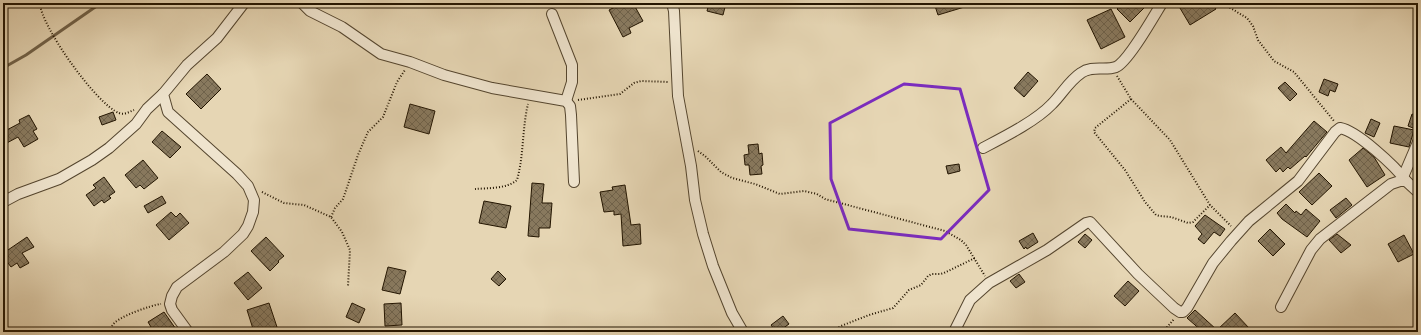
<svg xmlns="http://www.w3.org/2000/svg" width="1421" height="335" font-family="'EB Garamond',serif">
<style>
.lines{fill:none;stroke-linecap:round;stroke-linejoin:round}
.stream{stroke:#706148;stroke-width:3}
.building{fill:url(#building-cross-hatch);stroke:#231501}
.minor-casing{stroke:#54452e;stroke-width:12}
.path{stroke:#231501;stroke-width:2;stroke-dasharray:1 2;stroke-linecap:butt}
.minor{stroke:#efe4ce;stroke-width:10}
.marked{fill:none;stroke:#7b2cbf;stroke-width:3;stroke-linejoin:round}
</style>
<defs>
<pattern id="building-cross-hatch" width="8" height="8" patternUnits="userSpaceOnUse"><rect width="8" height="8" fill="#88795e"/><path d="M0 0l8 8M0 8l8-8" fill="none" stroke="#6f624b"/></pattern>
</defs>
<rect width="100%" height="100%" fill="#e6d6b4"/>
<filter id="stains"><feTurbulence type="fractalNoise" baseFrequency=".005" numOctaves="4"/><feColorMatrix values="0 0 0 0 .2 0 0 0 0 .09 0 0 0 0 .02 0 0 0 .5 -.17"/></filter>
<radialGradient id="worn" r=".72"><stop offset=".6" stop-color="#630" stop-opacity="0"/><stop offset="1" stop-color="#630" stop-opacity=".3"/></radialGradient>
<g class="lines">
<path class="stream" d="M3,68L26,55L101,3"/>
</g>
<g class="building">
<path d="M623,3H633L643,21L629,28L631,33L623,37L609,10Z"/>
<path d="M709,3H726L723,15L707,11Z"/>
<path d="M934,3H971V5L938,15Z"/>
<path d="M1123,3H1140L1144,8L1130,22L1117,9Z"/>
<path d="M1177,3H1212L1216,9L1190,25Z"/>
<path d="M1111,9L1125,37L1101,49L1087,20Z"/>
<path d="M1028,72L1038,81L1024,97L1014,88Z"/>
<path d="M207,74L221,89L201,109L186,94Z"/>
<path d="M1324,79L1338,84L1335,92L1330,90L1328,96L1319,92Z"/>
<path d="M1285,82L1297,94L1290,101L1278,88Z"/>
<path d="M410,104L435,111L429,134L404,127Z"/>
<path d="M113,112L116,120L102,125L99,117Z"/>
<path d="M1412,114L1418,116V130L1408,126Z"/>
<path d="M29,115L37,129L33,131L38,139L24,147L18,137L3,145V132L20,123L19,120Z"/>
<path d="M1371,119L1380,123L1374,137L1365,133Z"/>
<path d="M1314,121L1327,132L1306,157L1305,156L1290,169L1288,167L1283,172L1280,168L1276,172L1266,160L1281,147L1286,153Z"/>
<path d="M1394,126L1414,130L1409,147L1390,143Z"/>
<path d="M162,131L181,147L170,158L152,142Z"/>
<path d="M758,144L759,154L762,153L763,165L761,166L762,174L750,175L749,165H745L744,155L749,154L748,145Z"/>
<path d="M1363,148L1374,157L1385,175L1367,187L1349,160Z"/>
<path d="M143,160L158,178L144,189L140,185L136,188L125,175Z"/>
<path d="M959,164L960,171L948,174L946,166Z"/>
<path d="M1319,173L1332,186L1312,205L1299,192Z"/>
<path d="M104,177L115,192L109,196L111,198L104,203L102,200L94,206L86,195L96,188L93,185Z"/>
<path d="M532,183L544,184L542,203H552L550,228H539V237L528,236Z"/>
<path d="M625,185L631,225L640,224L641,244L623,246L621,214L614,215V211L604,212L600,192L613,190L612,187Z"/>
<path d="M162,196L166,203L148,213L144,206Z"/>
<path d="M1346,198L1352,205L1336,218L1330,210Z"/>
<path d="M484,201L511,206L506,228L479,223Z"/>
<path d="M1286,204L1295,213L1296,211L1301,215L1306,209L1320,221L1307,237L1282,219L1277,213Z"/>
<path d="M171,212L176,217L180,213L189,223L169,240L156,225Z"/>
<path d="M1205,215L1225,229L1220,236L1214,232L1204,244L1198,239L1202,234L1195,226Z"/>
<path d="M1270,229L1285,244L1273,256L1258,241Z"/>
<path d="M1033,233L1038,242L1027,249L1026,247L1024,249L1019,241Z"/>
<path d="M1085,234L1092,240L1085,248L1078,242Z"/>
<path d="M1337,234L1351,245L1341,253L1329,240Z"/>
<path d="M1404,235L1414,254L1398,262L1388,244Z"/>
<path d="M27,237L34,247L22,253L29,263L20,268L17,263L11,267L5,259L8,257L5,252Z"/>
<path d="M266,237L284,256L278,261L279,262L270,271L251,251Z"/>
<path d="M388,267L406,271L400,294L382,290Z"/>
<path d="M498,271L506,279L499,286L491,279Z"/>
<path d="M248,272L262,288L248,300L234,283Z"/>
<path d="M1019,274L1025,282L1016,288L1010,281Z"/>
<path d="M1128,281L1139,291L1125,306L1114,296Z"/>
<path d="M269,303L277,327L261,332H254L247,310Z"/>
<path d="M352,303L365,309L359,323L346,317Z"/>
<path d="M401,303L402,325L385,326L384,304Z"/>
<path d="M1195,310L1217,330L1235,313L1249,328L1245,332H1203L1187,318Z"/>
<path d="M164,312L178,332H154L148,322Z"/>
<path d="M783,316L789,324L778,332H776L771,325Z"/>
</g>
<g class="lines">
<defs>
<g id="minor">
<path d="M302,3L310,11L342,27L381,54L410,62L444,75L492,88L566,101L570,106L571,115L574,182"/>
<path d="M672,3L674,11L678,96L691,166L695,200L703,234L713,266L732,313L743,332"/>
<path d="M552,14L572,65V82L566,101"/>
<path d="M983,148C1004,137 1036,121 1052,104C1062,94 1069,81 1081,73C1092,65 1105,71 1116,67C1128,62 1154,16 1162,3"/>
<path d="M1403,177L1418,142"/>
<path d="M3,202L18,194L59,179L92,160L109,148L136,124L147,109L163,94"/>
<path d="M1281,307L1311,250L1320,239L1391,184L1400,181H1406L1418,192"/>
<path d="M188,332L172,310L170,304L172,296L177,287L224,252L243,234L248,226L253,212L254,200L248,186L237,174L168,112L163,94L187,65L217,38L244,3"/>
<path d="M954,332L970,300L989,283L1047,250L1086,223L1090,222L1138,274L1174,308L1180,312H1183L1187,308L1213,263L1231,241L1249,221L1298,181L1335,132L1340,128C1357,131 1395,166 1406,181"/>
</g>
</defs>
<use href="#minor" class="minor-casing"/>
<g class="path">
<path d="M40,3C40,25 97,105 119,113C124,115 129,112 134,110"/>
<path d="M1222,3L1247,18L1253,26L1258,40L1274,61L1294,72L1334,121"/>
<path d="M1117,76L1131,99L1170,140L1210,205L1231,226"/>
<path d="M1131,99L1095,128L1094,132L1125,170L1145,202L1156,215L1160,216L1171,217L1188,223L1193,222L1210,205"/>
<path d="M578,100L620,94L634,83L641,81L669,82"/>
<path d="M698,151L705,156L721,172L732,178L755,184L780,194L804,191L817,194L825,199L945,231L961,240L966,245L985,276"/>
<path d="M475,189C487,188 507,189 517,180C524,155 522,129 528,104"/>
<path d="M262,192L284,203L304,205L331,217L342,232L350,250L348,286"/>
<path d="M331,217L335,208L343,199L358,155L368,132L383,117L397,82L405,70"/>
<path d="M112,332C112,332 112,326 112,326C116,317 152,305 161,304"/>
<path d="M831,332L841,326L869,315L893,308L909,290L921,285L928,276L932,274H940L944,273L975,258"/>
<path d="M1163,332L1174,319"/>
</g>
<use href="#minor" class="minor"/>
</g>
<path class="marked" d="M904,84L960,89L989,190L941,239L849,229L831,179L830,123Z"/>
<rect width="1421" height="335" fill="none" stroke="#e6d6b4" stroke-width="16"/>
<rect x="4" y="4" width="1413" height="327" fill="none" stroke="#231501" stroke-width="2"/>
<rect x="8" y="8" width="1405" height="319" fill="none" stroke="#231501"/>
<rect width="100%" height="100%" filter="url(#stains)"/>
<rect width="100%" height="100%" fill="url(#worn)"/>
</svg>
